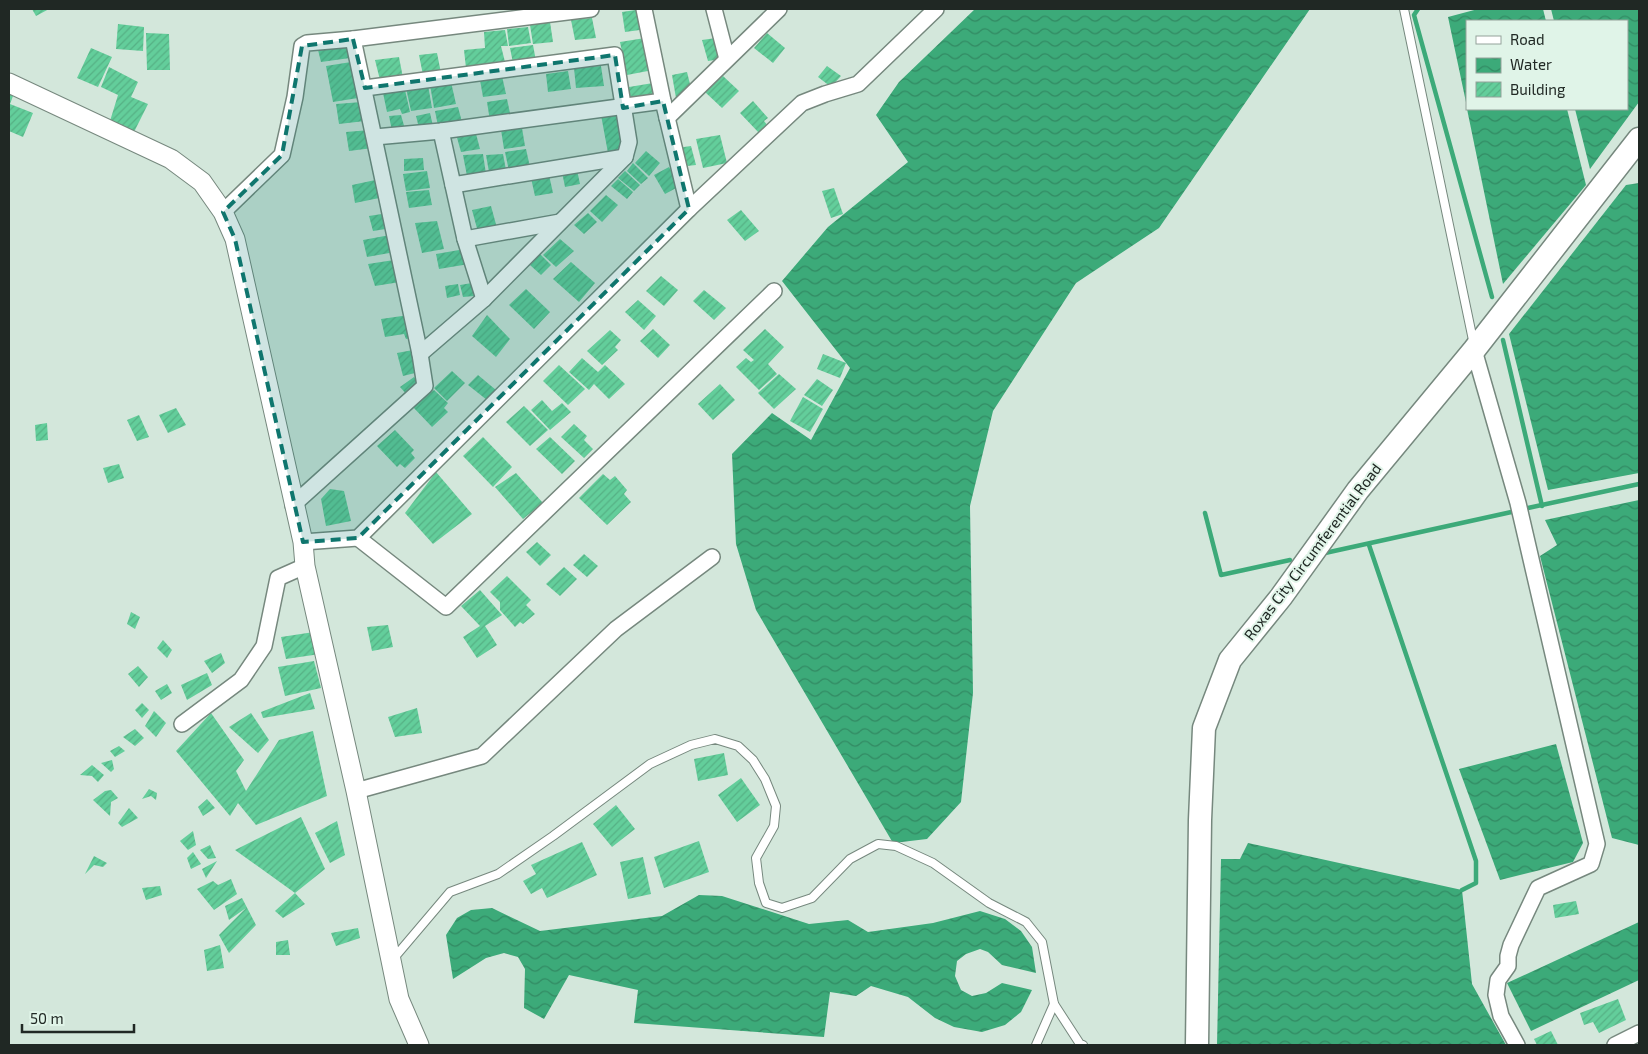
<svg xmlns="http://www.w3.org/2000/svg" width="1648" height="1054" font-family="'Exo 2',sans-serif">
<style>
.water{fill:url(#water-waves)}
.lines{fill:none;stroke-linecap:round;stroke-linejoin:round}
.stream{stroke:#3caa79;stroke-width:4.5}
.building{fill:url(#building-hatch)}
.service-casing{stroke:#76887e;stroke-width:10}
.minor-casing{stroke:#76887e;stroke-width:18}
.tertiary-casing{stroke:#76887e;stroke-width:21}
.secondary-casing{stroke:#76887e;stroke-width:25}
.service{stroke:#fff;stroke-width:8}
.minor{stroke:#fff;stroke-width:15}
.tertiary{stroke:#fff;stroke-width:19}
.secondary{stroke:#fff;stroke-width:22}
.marked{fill:#0f766e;fill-opacity:0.2;stroke:#0f766e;stroke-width:4;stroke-dasharray:10 6;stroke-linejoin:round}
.labels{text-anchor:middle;stroke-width:4;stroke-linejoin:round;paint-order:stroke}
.street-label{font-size:15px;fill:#202824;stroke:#e0f4e8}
</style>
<defs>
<pattern id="water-waves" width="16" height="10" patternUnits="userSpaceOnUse" patternTransform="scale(1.25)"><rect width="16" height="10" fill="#3caa79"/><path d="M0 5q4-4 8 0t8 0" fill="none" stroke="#328a63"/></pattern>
<pattern id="building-hatch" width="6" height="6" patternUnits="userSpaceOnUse" patternTransform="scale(1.25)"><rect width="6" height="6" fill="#63ce9b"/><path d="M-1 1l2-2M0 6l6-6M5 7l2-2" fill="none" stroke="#56b185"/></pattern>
</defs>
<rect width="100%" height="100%" fill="#d3e7db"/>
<g class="water">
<path d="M975,9H1310L1159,228L1076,283L993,411L970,506L973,693L961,802L927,839L893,843L756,610L736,544L732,454L772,413L811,440L850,368L782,281L828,227L908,162L876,115L899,82Z"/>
<path d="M1478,9H1543L1546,21H1467V107L1448,17Z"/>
<path d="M1551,9H1639V102L1590,169L1575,109H1627V21H1554Z"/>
<path d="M1467,109H1567L1586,185L1503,284Z"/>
<path d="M1639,183V473L1548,490L1509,334L1626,185Z"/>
<path d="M1639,500V845L1612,838L1540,556L1557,545L1545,520Z"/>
<path d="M1556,744L1583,843L1573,862L1500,880L1459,769Z"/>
<path d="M1248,843L1462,890L1472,984L1506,1045H1217L1221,859H1240Z"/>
<path d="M699,895L722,896L809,924L848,920L868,932L933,923L980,911L1005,919L1021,931L1032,947L1036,973L1002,965L988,952L980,949L966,954L957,961L955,976L961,990L972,996L986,993L1002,983L1032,990L1021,1012L1005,1025L982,1032L954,1027L935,1018L908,997L871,986L856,996L830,992L824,1037L634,1023L638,990L569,975L544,1019L524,1008L525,969L518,957L504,953L486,958L453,979L446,935L457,918L471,910L492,908L540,931L662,916Z"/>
<path d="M1639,922V980L1531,1031L1507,983Z"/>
</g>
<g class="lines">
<g class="stream">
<path d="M1418,9L1414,15L1492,297"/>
<path d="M1503,340L1542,506"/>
<path d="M1528,508L1639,484"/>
<path d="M1205,513L1221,575L1290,560"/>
<path d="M1369,545L1476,861V883L1462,890"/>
<path d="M1325,553L1516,511"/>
</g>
</g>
<g class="building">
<path d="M32,9H49L36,16Z"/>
<path d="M643,9L647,29L625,32L622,12Z"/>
<path d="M592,18L596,38L575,40L571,20Z"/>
<path d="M550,22L553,42L533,44L530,25Z"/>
<path d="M118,24L144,27L143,51L116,49Z"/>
<path d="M528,27L531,43L509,46L507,29Z"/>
<path d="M505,30L508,46H501L505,62L466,68L464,50L485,48L484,32Z"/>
<path d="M146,33L169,34L170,70H147Z"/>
<path d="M767,33L785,48L773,63L754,48Z"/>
<path d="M645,38L653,70L627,75L620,42Z"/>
<path d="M716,38L721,59L708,61L702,40Z"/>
<path d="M347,42L350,58L321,62L317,46Z"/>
<path d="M533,45L536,61L513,63L510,48Z"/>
<path d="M91,48L112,57L98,87L77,78Z"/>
<path d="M437,53L441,73L423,75L419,55Z"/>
<path d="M399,57L403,78L380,80L375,60Z"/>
<path d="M351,62L358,98L333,102L326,66Z"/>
<path d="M601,66L604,86L576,88L574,68Z"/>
<path d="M827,66L841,76L831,87L818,77Z"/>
<path d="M109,67L138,82L131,97L148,104L134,132L110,121L118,95L101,87Z"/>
<path d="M568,71L571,89L548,92L546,74Z"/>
<path d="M687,72L691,88L676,98L672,75Z"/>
<path d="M502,76L506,94L483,97L480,80Z"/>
<path d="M723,76L739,91L722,108L705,92Z"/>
<path d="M451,82L456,104L434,108L430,85Z"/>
<path d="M653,83L657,99L626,104L623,88Z"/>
<path d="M428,85L432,108L411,111L406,88Z"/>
<path d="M9,86L16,88L10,104L33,113L23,137L9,131Z"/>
<path d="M405,90L410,112L402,114L400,109L387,112L383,93Z"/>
<path d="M507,99L511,118L490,121L487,102Z"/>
<path d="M753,101L768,118L764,121L768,126L759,133L740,113Z"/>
<path d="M362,102L365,121L339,124L336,104Z"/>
<path d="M458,107L462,122L438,126L435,111Z"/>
<path d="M430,113L433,126L419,128L416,116Z"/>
<path d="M616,113L618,120L623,119L625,151L608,153L601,115Z"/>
<path d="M401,115L405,129L392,131L389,116Z"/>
<path d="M522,128L525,146L504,149L501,130Z"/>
<path d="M370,130L373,148L349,151L346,132Z"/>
<path d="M475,130L480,149L461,152L456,134Z"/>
<path d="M720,135L727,163L703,168L696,139Z"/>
<path d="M691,146L696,165L687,166L677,148Z"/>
<path d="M526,149L530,167L509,171L505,152Z"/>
<path d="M646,151L660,163L649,176L635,163Z"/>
<path d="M483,154L486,174L467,176L463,155Z"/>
<path d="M503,154L506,170L489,172L486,155Z"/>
<path d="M423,158L424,170L404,171V159Z"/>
<path d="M633,163L648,178L641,184L627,171Z"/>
<path d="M669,167L680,186L665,194L654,175Z"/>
<path d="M577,170L580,184L565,187L562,172Z"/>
<path d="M427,171L430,188L406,191L403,174Z"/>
<path d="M625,171L640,185L634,191L618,178Z"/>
<path d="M549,175L553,193L535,196L531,178Z"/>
<path d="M380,179L384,197L355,203L352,185Z"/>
<path d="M618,179L633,192L627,199L611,186Z"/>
<path d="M834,188L843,214L831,218L822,191Z"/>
<path d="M429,190L432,205L409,208L406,192Z"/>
<path d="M606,195L618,205L602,222L590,211Z"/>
<path d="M491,206L497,228L478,232L472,210Z"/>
<path d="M741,210L759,231L745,241L727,220Z"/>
<path d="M388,213L392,228L373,231L369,216Z"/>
<path d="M588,213L597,222L584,234L574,225Z"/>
<path d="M437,221L444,249L422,253L415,223Z"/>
<path d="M390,235L395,252L367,257L363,240Z"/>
<path d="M560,239L574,251L556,267L543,255Z"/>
<path d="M465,249L469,264L439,269L436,254Z"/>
<path d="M540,254L551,265L541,275L530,265Z"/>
<path d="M394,260L400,282L375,286L368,264Z"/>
<path d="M571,262L595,283L579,302L553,279Z"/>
<path d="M661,276L678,290L664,306L646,291Z"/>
<path d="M472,283L474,296L463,297L460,285Z"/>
<path d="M458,284L460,295L447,298L445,286Z"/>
<path d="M526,289L550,312L534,329L509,305Z"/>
<path d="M704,290L726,308L714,320L693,301Z"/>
<path d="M638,300L656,316L644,330L625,312Z"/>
<path d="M409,315L415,337L406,339L404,334L385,337L381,319Z"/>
<path d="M487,315L510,339L496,357L472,336Z"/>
<path d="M653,329L670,345L658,358L640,341Z"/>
<path d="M765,329L784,347L768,364L777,374L759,390L736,367L746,358L751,362L754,360L743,350Z"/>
<path d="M610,330L621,340L615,347L618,350L602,365L587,351Z"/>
<path d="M413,350L419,372L403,376L397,353Z"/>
<path d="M823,354L846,363L840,378L817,369Z"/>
<path d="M582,358L598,372L605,365L625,384L609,399L594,384L589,390L569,372Z"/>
<path d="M559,365L585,389L568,405L543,381Z"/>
<path d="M452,371L465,383L447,401L434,388Z"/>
<path d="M779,374L796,389L774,409L758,393Z"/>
<path d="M478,375L496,390L487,400L468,385Z"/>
<path d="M414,377L421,385L408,396L400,387Z"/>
<path d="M817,379L833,390L822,406L804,395Z"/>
<path d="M720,384L735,400L713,420L698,404Z"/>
<path d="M434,390L448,403L444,408L448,412L432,427L412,406L426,394L427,395Z"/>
<path d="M803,397L823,409L810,432L790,421Z"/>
<path d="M542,400L552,411L562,403L571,412L550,430L531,410Z"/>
<path d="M524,406L548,430L530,446L506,422Z"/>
<path d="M176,408L186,425L168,433L159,415Z"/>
<path d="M139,415L149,437L137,441L127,420Z"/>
<path d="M47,423L48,440L36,441L35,425Z"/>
<path d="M574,424L587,436L584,440L593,449L584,458L561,437Z"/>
<path d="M395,430L414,450L411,453L415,458L405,468L400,464L397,467L377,446Z"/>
<path d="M483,437L512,467L493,487L463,456Z"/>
<path d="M550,437L575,461L562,474L536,449Z"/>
<path d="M119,464L124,478L108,483L103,468Z"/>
<path d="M436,472L472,514L433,544L405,513Z"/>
<path d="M516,473L543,503L523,519L495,487Z"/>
<path d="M603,474L610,480L615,476L627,490L624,494L631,502L607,525L579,498Z"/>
<path d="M330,489L344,491L351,521L326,526L321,499Z"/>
<path d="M537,542L551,555L540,566L526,552Z"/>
<path d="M584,554L598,566L587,577L573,565Z"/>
<path d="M564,567L577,579L560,596L546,584Z"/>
<path d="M507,576L531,600L526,605L535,614L523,624L520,622L515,627L500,610V602L490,592Z"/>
<path d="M480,590L502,615L485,626L497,645L477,658L463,637L480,626L461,606Z"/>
<path d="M131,612L140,617L135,629L127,624Z"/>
<path d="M388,625L393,647L372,651L367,627Z"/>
<path d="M314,632L320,654L286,659L281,637Z"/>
<path d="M163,640L172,650L167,658L157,648Z"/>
<path d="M221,653L225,663L212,673L204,661Z"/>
<path d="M314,661L321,688L285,696L278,667Z"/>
<path d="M138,666L148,677L139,687L128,674Z"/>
<path d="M207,673L212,685L187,700L181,685Z"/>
<path d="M167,684L172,693L161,700L155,691Z"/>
<path d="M310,693L315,709L263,718L261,712Z"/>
<path d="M142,703L149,710L142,718L135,710Z"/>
<path d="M417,708L422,733L395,737L388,717Z"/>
<path d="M154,711L166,723L156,737L145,726Z"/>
<path d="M211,713L244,760L236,771L246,791L279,740L313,731L327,796L256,825L238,803L230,816L176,751Z"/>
<path d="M251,713L269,740L258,753L229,727Z"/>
<path d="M135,729L144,738L135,746L123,737Z"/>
<path d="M119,746L125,751L115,757L110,751Z"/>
<path d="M724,753L728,775L698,781L694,759Z"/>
<path d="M112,760L114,769L111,772L101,763Z"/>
<path d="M92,765L104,775L98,782L92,776L80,775Z"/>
<path d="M741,778L760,805L737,822L718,795Z"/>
<path d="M149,789L157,793L156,800L151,796L142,799Z"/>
<path d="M111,790L118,798L111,802L110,816L93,800L105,791Z"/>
<path d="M207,799L215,808L203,816L198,807Z"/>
<path d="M616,805L635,829L612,847L593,824Z"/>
<path d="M129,808L138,818L122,827L118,823Z"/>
<path d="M301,817L325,869L295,893L235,850Z"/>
<path d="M337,821L345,855L330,863L315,833Z"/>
<path d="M193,831L196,845L188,850L180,841Z"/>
<path d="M699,841L709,872L664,888L654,857Z"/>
<path d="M582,842L597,875L547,898L542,888L531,894L523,881L536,874L531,865Z"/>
<path d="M210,845L216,858L208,859L200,850Z"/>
<path d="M193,852L201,864L191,869L187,858Z"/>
<path d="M94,856L107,863L103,867L94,865L85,874Z"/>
<path d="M643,857L651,894L628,899L620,862Z"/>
<path d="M217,861L206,878L202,869Z"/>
<path d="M231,879L237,894L214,910L197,889L213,881L218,885Z"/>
<path d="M160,886L162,895L146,900L142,888Z"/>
<path d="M295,893L305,904L283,918L275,911Z"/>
<path d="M242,898L256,925L229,953L219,935L246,908L229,920L225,906Z"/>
<path d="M1576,901L1579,914L1555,918L1553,905Z"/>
<path d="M358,928L360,938L336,946L331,933Z"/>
<path d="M288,940L290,955H276V942Z"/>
<path d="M220,945L224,968L207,971L204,950Z"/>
<path d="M1618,999L1626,1020L1599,1033L1593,1022L1584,1025L1580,1013Z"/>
<path d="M1551,1031L1558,1045H1537L1534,1039Z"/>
</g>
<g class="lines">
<defs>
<g id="service">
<path d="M1404,9L1474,345"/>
<path d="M394,958L450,892L498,874L553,836L650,764L691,745L715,739L738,746L753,760L765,779L776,806L774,826L756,858L759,883L766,903L782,908L812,898L850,859L878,844L896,846L933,863L989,903L1026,922L1042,942L1054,1004L1080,1044L1083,1045"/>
<path d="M1036,1045L1054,1004"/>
</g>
<g id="minor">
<path d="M644,9L663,101L689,209"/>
<path d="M714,9L727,59"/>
<path d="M365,88L615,55L629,142L625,157L484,299L420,354"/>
<path d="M667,118L779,9"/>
<path d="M441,131L465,239L484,299"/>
<path d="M375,137L441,131L663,101"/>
<path d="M453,185L625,157"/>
<path d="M223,212L282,155L295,97L302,46L307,43L353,39"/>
<path d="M465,239L560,222"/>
<path d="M1474,350L1518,503L1597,844L1591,864L1538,888L1511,945L1508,956V966L1498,980L1496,995L1501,1016L1517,1045"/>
<path d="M293,505L425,386L420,354L353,39L591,9"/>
<path d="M358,538L446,607L774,291"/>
<path d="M303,542L358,538L689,209L802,103L825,94L858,84L936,9"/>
<path d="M182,724L241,680L264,646L278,578L305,566"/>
<path d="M356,791L482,756L616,629L712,557"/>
<path d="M1615,1045L1639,1033"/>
</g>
<path id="tertiary" d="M9,83L171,159L202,182L223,212L235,239L303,542L305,566L356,791L399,999L419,1045"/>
<path id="secondary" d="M1197,1045L1200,820L1204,728L1230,660L1281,597L1358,490L1474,350L1639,139"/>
</defs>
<use href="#service" class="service-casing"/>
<use href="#minor" class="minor-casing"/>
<use href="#tertiary" class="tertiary-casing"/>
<use href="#secondary" class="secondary-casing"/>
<use href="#service" class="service"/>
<use href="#minor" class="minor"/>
<use href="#tertiary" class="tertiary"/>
<use href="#secondary" class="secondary"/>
</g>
<path class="marked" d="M353,39L365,88L615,55L623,108L663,101L689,209L358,538L303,542L235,239L223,212L282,155L302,46Z"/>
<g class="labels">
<g class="street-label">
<text transform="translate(1313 552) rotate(-53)" y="5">Roxas City Circumferential Road</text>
</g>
</g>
<rect width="1648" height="1054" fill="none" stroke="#202824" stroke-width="20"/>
<rect x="1466" y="20" width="162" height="90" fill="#e0f4e8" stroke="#93a29a"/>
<rect x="1476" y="36" width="25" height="8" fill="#ffffff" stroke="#93a29a"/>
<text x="1510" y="45" font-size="15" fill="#202824">Road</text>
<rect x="1476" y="58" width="25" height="15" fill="url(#water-waves)" stroke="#93a29a"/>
<text x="1510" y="70" font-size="15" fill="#202824">Water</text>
<rect x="1476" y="82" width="25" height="15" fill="url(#building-hatch)" stroke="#93a29a"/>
<text x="1510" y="95" font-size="15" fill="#202824">Building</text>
<path d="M22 1024v8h112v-8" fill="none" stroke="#202824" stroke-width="2.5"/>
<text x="30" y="1024" font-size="15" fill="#202824" stroke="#e0f4e8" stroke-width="4" paint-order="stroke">50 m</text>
</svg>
